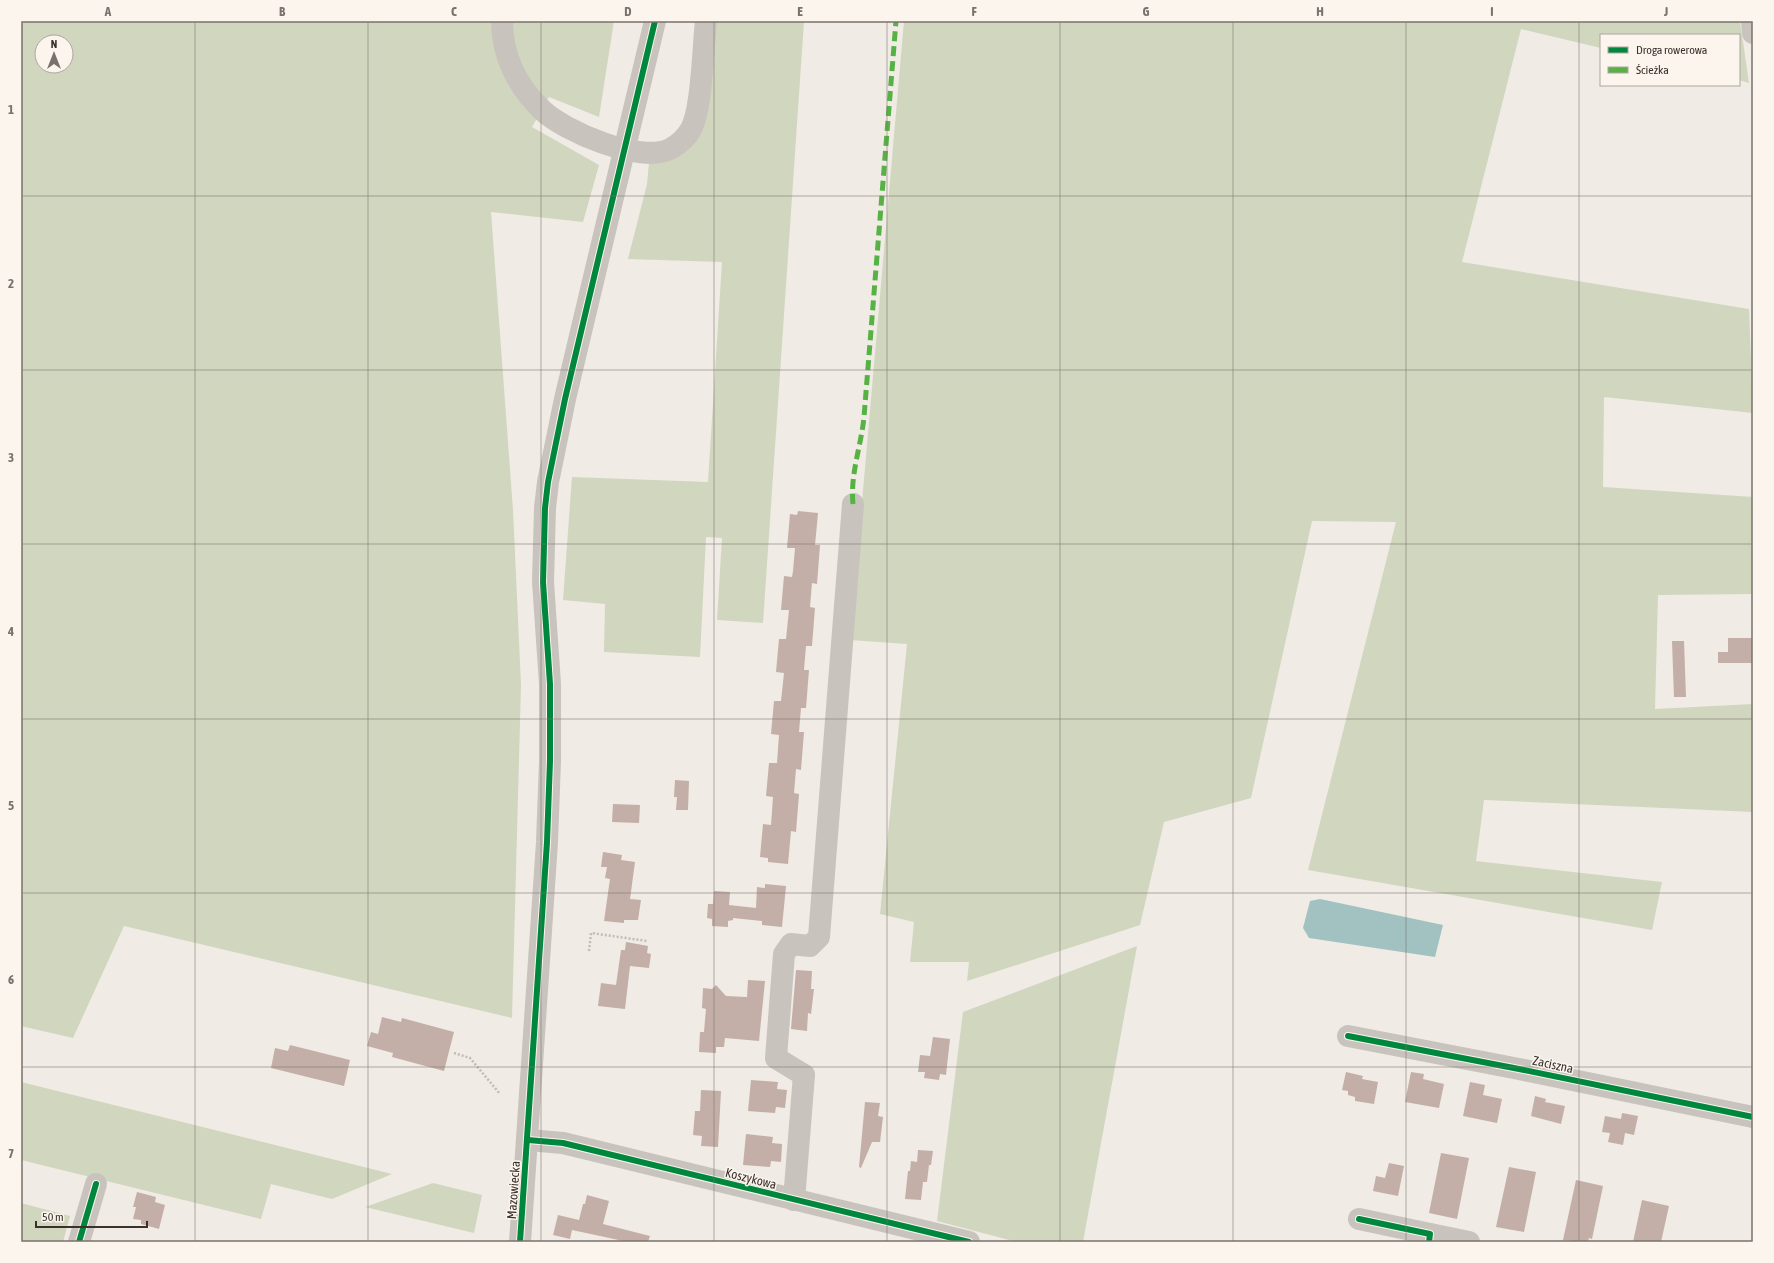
<svg xmlns="http://www.w3.org/2000/svg" width="1774" height="1263" font-family="'Asap Condensed',sans-serif">
<style>
.green{fill:#d1d6bf;fill-rule:evenodd}
.water{fill:#a1c2c1}
.building{fill:#c3afa7}
.lines{fill:none;stroke-linecap:round;stroke-linejoin:round}
.path{stroke:#c2bbb6;stroke-width:2.5;stroke-dasharray:2 2;stroke-linecap:butt}
.minor{stroke:#c9c3be;stroke-width:22}
.quiet{stroke:#57b246;stroke-width:5;stroke-dasharray:10 5;stroke-linecap:butt}
.cycleway-casing{stroke:#fbf5ee;stroke-width:8}
.cycleway{stroke:#00873e;stroke-width:6}
.grid{fill:none;stroke:#7a716c;stroke-width:1;stroke-opacity:0.55}
.labels{text-anchor:middle;stroke-width:3;stroke-linejoin:round;paint-order:stroke}
.street-label{font-size:13px;fill:#3b302b;stroke:#fbf5ee}
.neatline{fill:none;stroke:#7a716c;stroke-width:1.5}
.grid-label{font-size:13px;text-anchor:middle;font-weight:bold;fill:#7a716c}
</style>
<rect width="100%" height="100%" fill="#f0ebe5"/>
<g class="green">
<path d="M21,21H614L599,117L549,97L532,127L599,165L583,222L491,212L513,510L521,685L512,1018L124,926L73,1038L21,1026ZM42,42H66V66H42Z"/>
<path d="M711,21H804L763,623L717,620L722,538L706,537L700,657L604,652L605,604L563,600L572,477L708,482L722,262L628,259L647,184L649,163L685,150Z"/>
<path d="M904,21H1740L1749,83L1739,80V35H1601V48L1521,29L1462,262L1749,309L1753,413L1604,397L1603,487L1753,497V594L1658,595L1655,709L1753,704V812L1484,800L1476,861L1662,882L1652,930L1308,870L1396,522L1312,521L1251,798L1164,822L1140,925L967,981L969,962H910L914,922L880,914L907,644L850,640Z"/>
<path d="M1137,946L1083,1242H1017L937,1221L963,1012Z"/>
<path d="M21,1082L392,1174L332,1199L271,1184L261,1219L21,1160Z"/>
<path d="M433,1183L482,1195L474,1233L365,1207Z"/>
<path d="M21,1203L70,1216L63,1242H21Z"/>
</g>
<path class="water" d="M1320,899L1443,925L1435,957L1309,938L1303,928L1310,901Z"/>
<g class="building">
<path d="M798,511L818,513L815,545H820L817,584L812,583L810,607L815,608L812,646H806L804,670H809L806,708H801L799,732H804L801,770L796,769L794,793L799,794L796,832L791,831L788,864L768,862V858L760,857L763,824L771,825L773,797L766,796L769,763H777L779,735L771,734L774,701H781L784,673L776,672L779,639H786L789,610H781L784,576L792,577L793,571L795,548H787L790,514L797,515Z"/>
<path d="M1728,638H1753V663H1718V652H1728Z"/>
<path d="M1672,641H1684L1686,697H1674Z"/>
<path d="M675,780L689,781L688,810H676L677,797H674Z"/>
<path d="M613,804L640,805L639,823L612,822Z"/>
<path d="M603,852L622,855L621,860L635,862L630,899L641,900L638,920H624V923L604,921L610,879L605,878L607,867H601Z"/>
<path d="M765,884L786,886L782,927L762,925V921L733,918V920L728,921V927L712,926V919L707,918L708,904H713L714,891L730,892L729,905L756,908L757,887L765,888Z"/>
<path d="M626,942L648,946L647,953L651,954L649,968L630,966L625,1009L598,1006L601,983L616,985L621,950H625Z"/>
<path d="M796,970L812,971L811,989H814L811,1014L808,1013L807,1031L791,1029Z"/>
<path d="M748,980L765,981L759,1041L725,1038L724,1047H716V1053L699,1052L700,1032H704L705,1020L706,1009L702,1008L703,988L712,989L716,985L726,996L747,997Z"/>
<path d="M382,1017L401,1022L402,1018L454,1032L444,1071L392,1057L393,1053L367,1046L371,1032L378,1034Z"/>
<path d="M933,1037L950,1039L946,1075L940,1074L939,1080L924,1078L925,1072H918L920,1055L930,1056Z"/>
<path d="M290,1045L350,1060L344,1086L271,1068L275,1048L288,1051Z"/>
<path d="M1346,1072L1363,1076L1362,1079L1378,1082L1374,1104L1355,1101V1097L1348,1095V1091L1342,1090Z"/>
<path d="M1411,1072L1424,1074L1423,1079L1444,1084L1439,1108L1405,1102Z"/>
<path d="M751,1080L778,1082L777,1089L787,1090L785,1108L776,1107L775,1113L748,1111Z"/>
<path d="M1470,1082L1485,1085L1483,1095L1502,1099L1497,1123L1463,1116Z"/>
<path d="M701,1090L721,1091L718,1147L701,1146L702,1136L693,1135L695,1111H700Z"/>
<path d="M1535,1096L1546,1099L1545,1102L1565,1106L1561,1124L1531,1116Z"/>
<path d="M865,1102L880,1103L878,1116L883,1117L880,1142H872L861,1168L859,1167Z"/>
<path d="M1622,1113L1638,1116L1634,1135L1625,1133L1623,1145L1608,1142L1610,1133L1602,1132L1605,1116L1621,1119Z"/>
<path d="M746,1134L773,1137L772,1143L782,1144L781,1162L771,1161L770,1167L743,1165Z"/>
<path d="M918,1150L933,1151L931,1165H929L927,1182H923L921,1200L905,1199L908,1171H910L911,1161L917,1162Z"/>
<path d="M1441,1153L1469,1158L1457,1219L1429,1213Z"/>
<path d="M1389,1163L1404,1166L1398,1196L1373,1191L1376,1176L1385,1178Z"/>
<path d="M1509,1167L1536,1172L1524,1232L1496,1227Z"/>
<path d="M1576,1180L1603,1186L1592,1239L1589,1238L1588,1242L1563,1240Z"/>
<path d="M137,1192L156,1197L155,1202L165,1205L159,1229L141,1224V1220L133,1219L136,1207H133Z"/>
<path d="M587,1195L609,1201L603,1224L650,1236L648,1242H628L572,1230L570,1239L553,1235L558,1215L579,1220L583,1204H585Z"/>
<path d="M1642,1200L1669,1206L1661,1242H1633Z"/>
</g>
<g class="lines">
<g class="path">
<path d="M589,951L591,933L647,941"/>
<path d="M454,1053L470,1058L500,1094"/>
</g>
<g class="minor">
<path d="M502,21C502,55 517,86 542,110C564,131 640,164 670,149C678,145 687,137 691,129C702,109 703,46 706,21"/>
<path d="M1752,21L1753,33"/>
<path d="M1348,1036L1519,1069L1753,1117"/>
<path d="M528,1140L563,1143L969,1242"/>
<path d="M794,1200L804,1075L776,1058L784,954L791,944L810,946L819,937L853,504"/>
<path d="M1359,1219L1430,1234L1429,1242"/>
<path d="M1430,1234L1469,1242"/>
<path d="M79,1242L96,1184"/>
<path d="M520,1242L547,842L550,761V684L543,582L545,508L548,482L565,399L655,21"/>
</g>
<path class="quiet" d="M853,504C850,474 861,447 864,417L896,21"/>
<defs>
<g id="cycleway">
<path d="M1348,1036L1519,1069L1753,1117"/>
<path d="M528,1140L563,1143L969,1242"/>
<path d="M1359,1219L1430,1234L1429,1242"/>
<path d="M79,1242L96,1184"/>
<path d="M520,1242L547,842L550,761V684L543,582L545,508L548,482L565,399L655,21"/>
</g>
</defs>
<use href="#cycleway" class="cycleway-casing"/>
<use href="#cycleway" class="cycleway"/>
</g>
<path class="grid" d="M195,21V1242M368,21V1242M541,21V1242M714,21V1242M887,21V1242M1060,21V1242M1233,21V1242M1406,21V1242M1579,21V1242M21,196H1753M21,370H1753M21,544H1753M21,719H1753M21,893H1753M21,1067H1753"/>
<g class="labels">
<g class="street-label">
<text transform="translate(1553 1064) rotate(12)" y="5">Zaciszna</text>
<text transform="translate(751 1178) rotate(14)" y="5">Koszykowa</text>
<text transform="translate(513 1190) rotate(-86)" y="5">Mazowiecka</text>
</g>
</g>
<rect width="1774" height="1263" fill="none" stroke="#fbf5ee" stroke-width="44"/>
<rect x="1600" y="34" width="140" height="52" fill="#fbf5ee" stroke="#aea6a0"/>
<rect x="1608" y="47" width="20" height="6" fill="#00873e" stroke="#aea6a0"/>
<text x="1636" y="54" font-size="12" fill="#3b302b">Droga rowerowa</text>
<rect x="1608" y="67" width="20" height="6" fill="#57b246" stroke="#aea6a0"/>
<text x="1636" y="74" font-size="12" fill="#3b302b">Ścieżka</text>
<g transform="translate(54 54)"><circle r="19" fill="#fbf5ee" stroke="#aea6a0"/>
<path d="M0-3L7 15L0 10L-7 15Z" fill="#7a716c"/>
<text y="-6" font-size="11" font-weight="bold" text-anchor="middle" fill="#3b302b">N</text>
</g>
<path d="M36 1221v6h111v-6" fill="none" stroke="#3b302b" stroke-width="2"/>
<text x="42" y="1221" font-size="12" fill="#3b302b" stroke="#fbf5ee" stroke-width="3" paint-order="stroke">50 m</text>
<rect x="22" y="22" width="1730" height="1219" class="neatline"/>
<g class="grid-label">
<text x="108" y="16">A</text>
<text x="282" y="16">B</text>
<text x="454" y="16">C</text>
<text x="628" y="16">D</text>
<text x="800" y="16">E</text>
<text x="974" y="16">F</text>
<text x="1146" y="16">G</text>
<text x="1320" y="16">H</text>
<text x="1492" y="16">I</text>
<text x="1666" y="16">J</text>
<text x="11" y="114">1</text>
<text x="11" y="288">2</text>
<text x="11" y="462">3</text>
<text x="11" y="636">4</text>
<text x="11" y="810">5</text>
<text x="11" y="984">6</text>
<text x="11" y="1158">7</text>
</g>
</svg>
